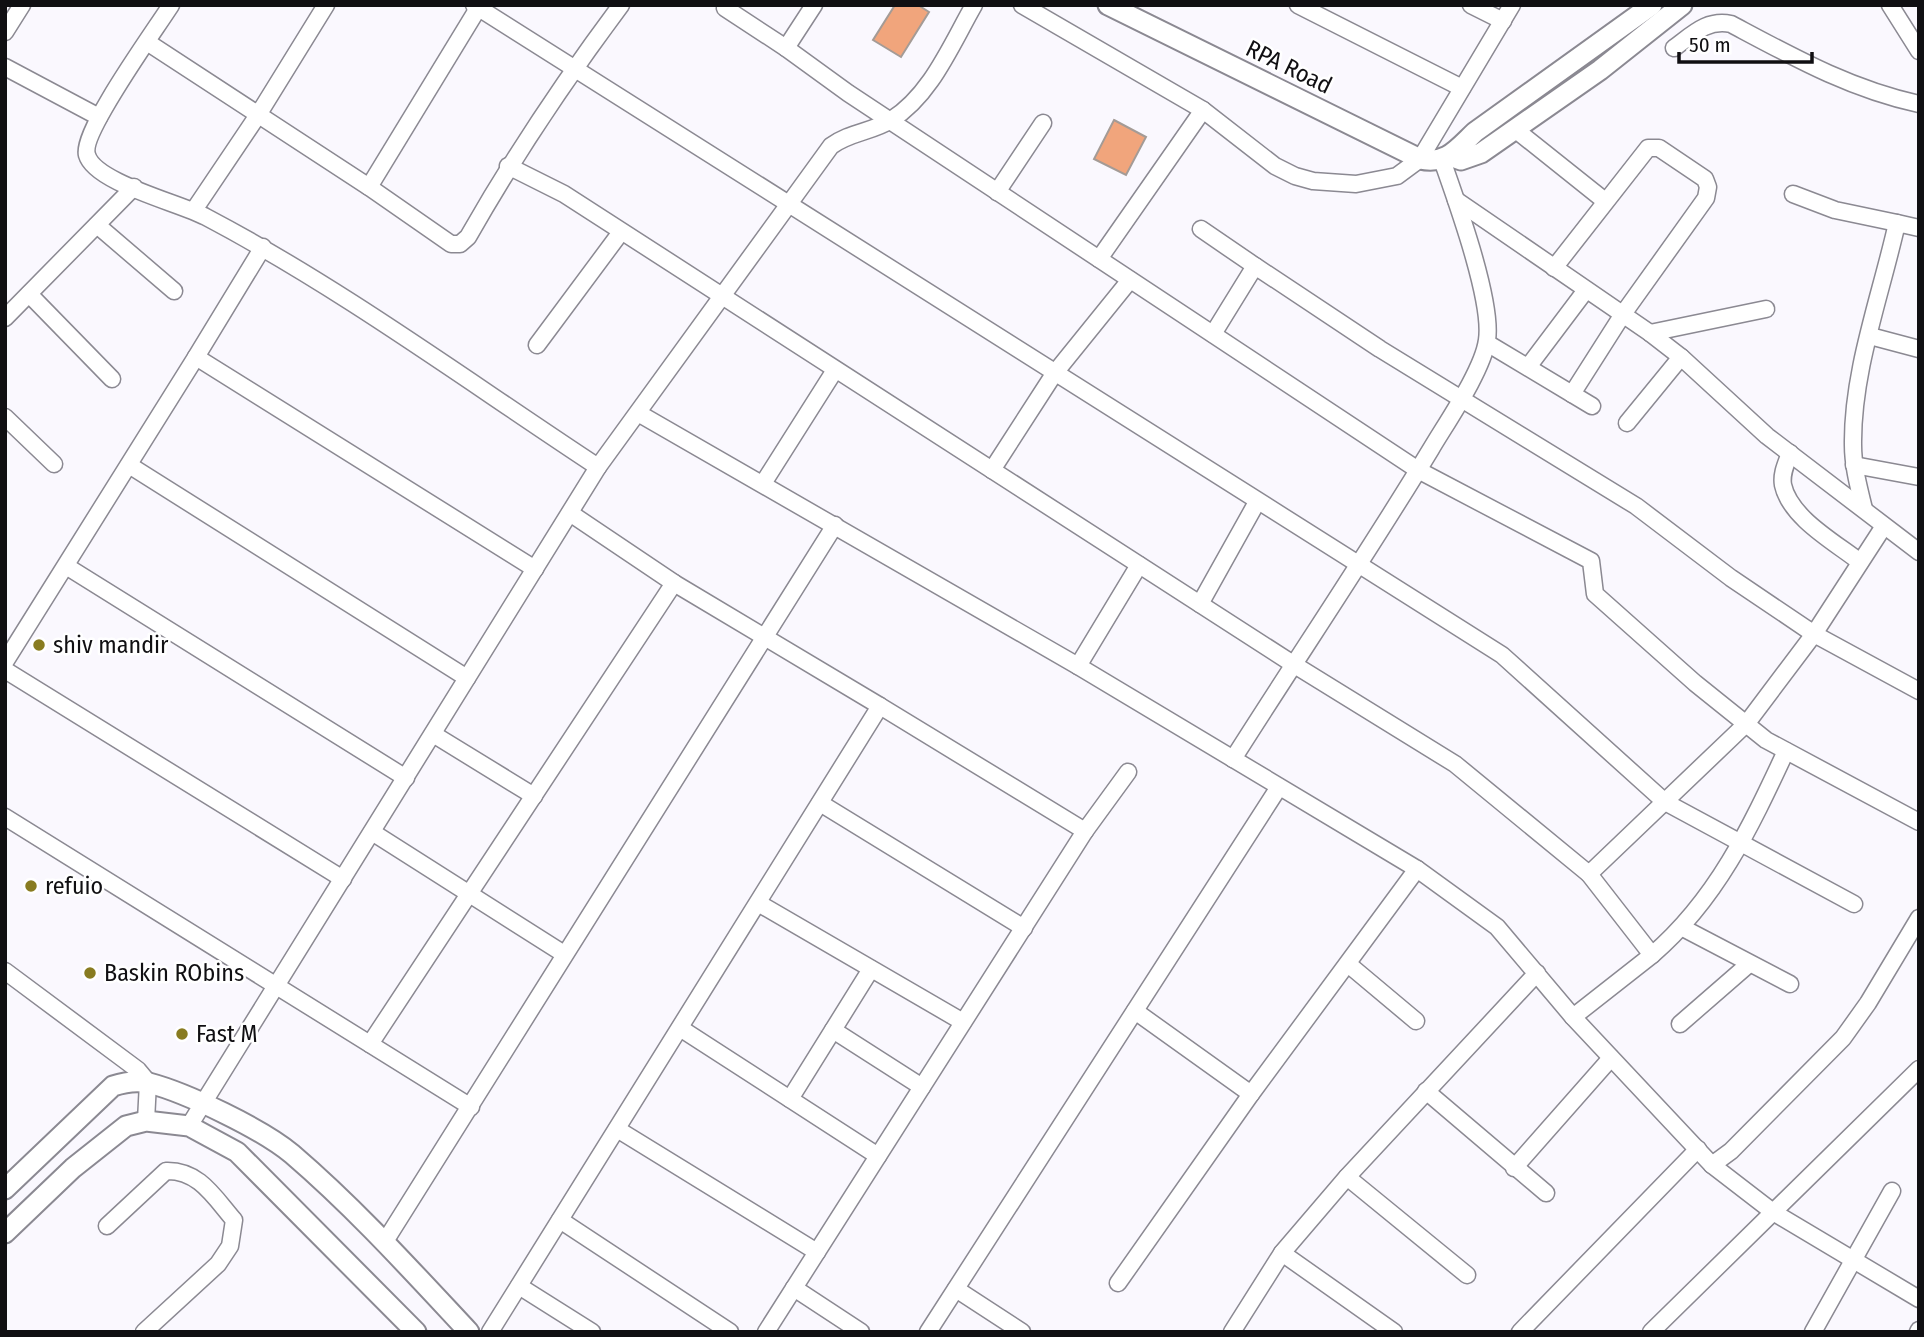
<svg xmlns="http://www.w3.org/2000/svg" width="1924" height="1337" font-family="'Fira Sans Condensed',sans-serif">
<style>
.building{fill:#f1a57c;stroke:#a49b96;stroke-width:2}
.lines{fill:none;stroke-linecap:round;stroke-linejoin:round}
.minor-casing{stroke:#8b8992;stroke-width:19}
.tertiary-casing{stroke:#8b8992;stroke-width:23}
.minor{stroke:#fff;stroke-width:16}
.tertiary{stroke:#fff;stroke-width:19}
.poi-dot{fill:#887b20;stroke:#fff;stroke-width:2.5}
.labels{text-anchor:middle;stroke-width:5;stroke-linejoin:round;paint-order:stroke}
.street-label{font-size:24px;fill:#100f12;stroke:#fff}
.poi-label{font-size:24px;fill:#100f12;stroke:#fff;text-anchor:start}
</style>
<rect width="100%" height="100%" fill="#faf8fe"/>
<g class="building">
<path d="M895,5H918L929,12L901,57L873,40Z"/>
<path d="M1114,120L1146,137L1126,175L1094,159Z"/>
</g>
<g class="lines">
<defs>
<g id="minor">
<path d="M171,5C156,29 80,133 87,155C95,183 180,203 206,217C341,288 470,383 598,467"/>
<path d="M474,5L1502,655L1665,802L1854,904"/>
<path d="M814,5L786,48L848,93L1418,470L1591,561L1595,594L1695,683L1766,740L1919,822"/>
<path d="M1022,5L1203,110L1275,166L1295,176L1313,181L1356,184L1397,176L1420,159L1512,5"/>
<path d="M1298,5L1462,88"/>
<path d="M1471,5L1503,21"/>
<path d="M1890,5L1919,51"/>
<path d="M725,8L786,48"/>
<path d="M5,32L22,5"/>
<path d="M147,42L369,187L451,244H460L468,237C514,156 565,80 621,5"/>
<path d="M1674,48C1693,34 1707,19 1731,24C1793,57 1850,89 1919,104"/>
<path d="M5,67L99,117"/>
<path d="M1516,130L1605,201"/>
<path d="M508,166L564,194L1293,664L1455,764L1589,874L1747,723L1814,634L1919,691"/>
<path d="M369,187L480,5"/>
<path d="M997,192L1043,123"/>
<path d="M1793,194L1835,210L1897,223"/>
<path d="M1456,200L1650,333L1681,357L1767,436L1919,552"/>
<path d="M194,210L258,115L326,5"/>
<path d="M97,225L174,291"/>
<path d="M1201,229L1255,266"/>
<path d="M263,247L196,357L535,569"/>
<path d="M1099,259L1203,110"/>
<path d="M1554,268L1648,148H1659L1705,179L1708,187L1706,198L1623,314L1572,394"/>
<path d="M29,294L112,379"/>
<path d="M5,318L134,187"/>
<path d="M1650,333L1766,309"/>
<path d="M1213,334L1255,266L1380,349L1636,506L1731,578L1814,634L1884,526"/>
<path d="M1870,336L1919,349"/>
<path d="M1487,343L1592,406"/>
<path d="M537,345L621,232"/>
<path d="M1528,367L1586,290"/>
<path d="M638,413L1078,666L1417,869L1497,927L1573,1017L1712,1165L1773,1212L1919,1299"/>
<path d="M5,417L54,464"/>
<path d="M1627,423L1681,357"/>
<path d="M1790,453C1786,464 1781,474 1783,485C1790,518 1836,543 1860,562"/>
<path d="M129,465L467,678"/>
<path d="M1854,465L1919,477"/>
<path d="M992,470L1054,374L1130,280"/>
<path d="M764,482L835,370"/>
<path d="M1864,509C1859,488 1853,467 1853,445C1852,371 1881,295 1897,223L1919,228"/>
<path d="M66,566L406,778"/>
<path d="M1200,604L1257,502"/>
<path d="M5,662L196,357"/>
<path d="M1078,666L1139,565"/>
<path d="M5,670L343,879"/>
<path d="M880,706L1085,831"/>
<path d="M433,734L534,796"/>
<path d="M1233,759C1299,655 1368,553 1431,449C1447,422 1483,370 1487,340C1493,301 1456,200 1442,160"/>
<path d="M820,803L1024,928"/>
<path d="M5,817L471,1107"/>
<path d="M372,832L564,954"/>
<path d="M758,903L963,1022"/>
<path d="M1683,928L1790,984"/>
<path d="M1652,955C1717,899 1750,828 1786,751"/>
<path d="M1348,964L1416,1021"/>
<path d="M5,971L138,1070L148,1082L146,1121"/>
<path d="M1135,1011L1251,1094"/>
<path d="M1573,1017L1652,955L1589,874"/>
<path d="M1680,1024L1749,964"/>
<path d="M680,1028L878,1156"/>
<path d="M833,1030L922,1087"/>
<path d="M370,1044L674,583L570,513"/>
<path d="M1426,1091L1546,1193"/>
<path d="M790,1099L871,969"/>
<path d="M189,1126L598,467L831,146C850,132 872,132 891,120C931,95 951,45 974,5"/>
<path d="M617,1129L817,1252"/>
<path d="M1712,1165L1731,1151L1843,1038L1868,1003L1919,918"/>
<path d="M1514,1168L1611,1058"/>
<path d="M1347,1177L1467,1275"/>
<path d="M560,1220L730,1332"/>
<path d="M107,1226L166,1171C199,1170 214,1197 234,1220L230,1246L218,1264L144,1332"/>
<path d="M384,1243L835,525"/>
<path d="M1282,1253L1394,1332"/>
<path d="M1118,1283L1251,1094L1417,869"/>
<path d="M519,1286L592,1332"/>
<path d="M794,1288L861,1332"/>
<path d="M956,1289L1022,1332"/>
<path d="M490,1332L880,706L674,583"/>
<path d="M766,1332L1085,831L1128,772"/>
<path d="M928,1332L1279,787"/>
<path d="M1232,1332L1282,1253L1347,1177L1537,973"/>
<path d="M1520,1332L1698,1149"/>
<path d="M1651,1332L1919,1069"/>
<path d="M1813,1332L1892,1191"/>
<path d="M1918,1332L1919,1330"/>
</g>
<g id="tertiary">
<path d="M1108,5L1420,159C1446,165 1457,149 1475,132L1652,5"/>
<path d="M1450,156L1461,160L1481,153L1600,70L1682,5"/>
<path d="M5,1189L113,1086C125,1082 136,1080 149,1083C187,1093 262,1129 292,1154C355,1208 412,1271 469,1332"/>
<path d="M5,1233L73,1168L126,1126L146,1121L189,1126L237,1152L416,1332"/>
</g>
</defs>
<use href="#minor" class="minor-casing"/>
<use href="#tertiary" class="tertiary-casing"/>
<use href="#minor" class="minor"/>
<use href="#tertiary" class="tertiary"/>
</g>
<g class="poi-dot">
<circle cx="39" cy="645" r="7"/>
<circle cx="31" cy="886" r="7"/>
<circle cx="90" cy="973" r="7"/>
<circle cx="182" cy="1034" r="7"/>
</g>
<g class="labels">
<g class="street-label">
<text transform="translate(1289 67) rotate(26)" y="8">RPA Road</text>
</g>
<g class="poi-label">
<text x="53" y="653">shiv mandir</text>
<text x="45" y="894">refuio</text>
<text x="104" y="981">Baskin RObins</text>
<text x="196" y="1042">Fast M</text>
</g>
</g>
<rect width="1924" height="1337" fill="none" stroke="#100f12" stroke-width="14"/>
<path d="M1679 52v10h133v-10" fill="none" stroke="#100f12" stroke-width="3.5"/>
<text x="1689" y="52" font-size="21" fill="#100f12" stroke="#ffffff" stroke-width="5" paint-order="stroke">50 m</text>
</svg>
